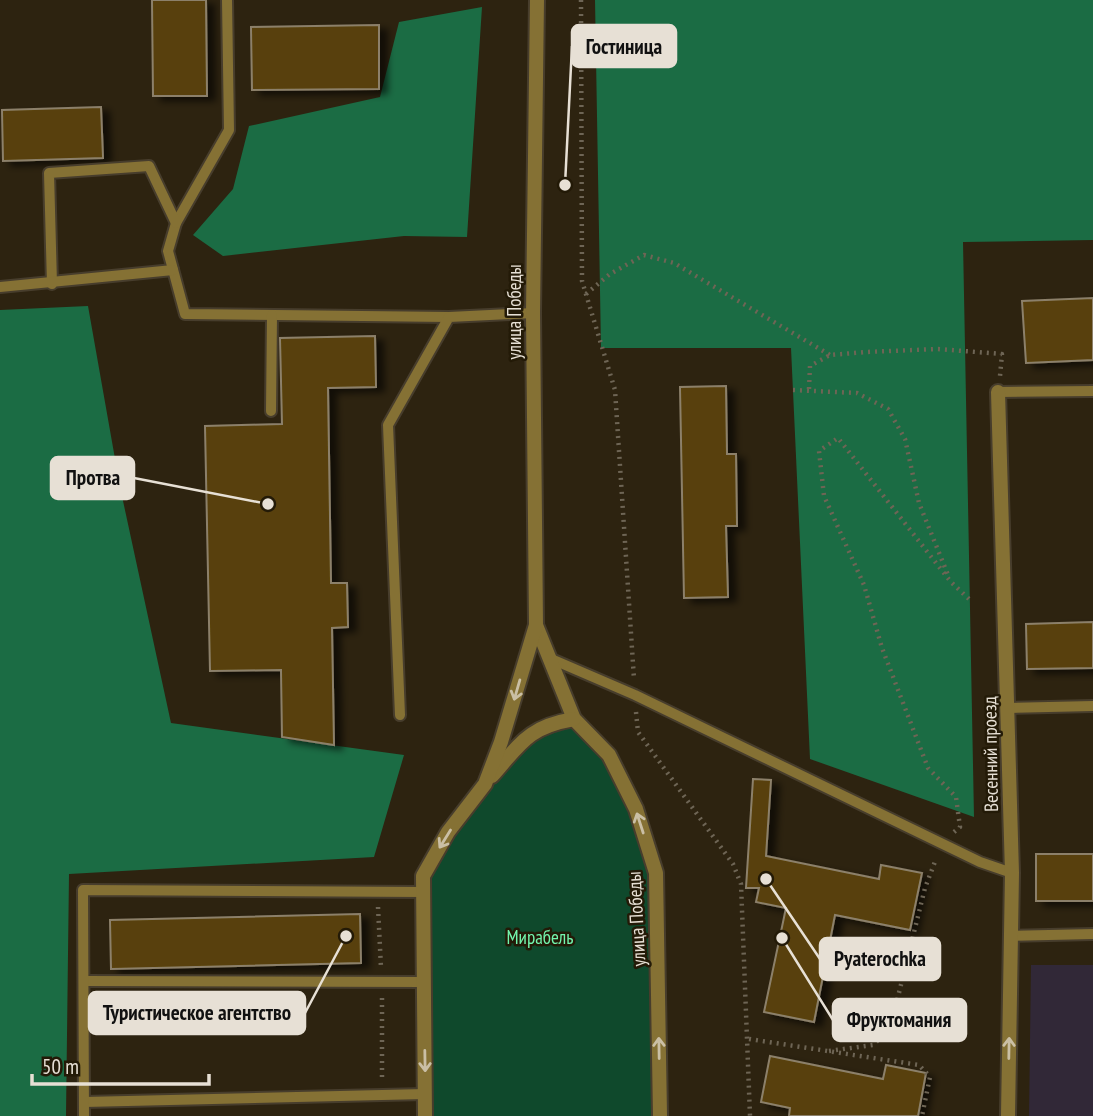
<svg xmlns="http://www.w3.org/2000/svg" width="1093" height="1116" font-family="'PT Sans Narrow',sans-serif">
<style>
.education{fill:#312837}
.green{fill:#0f492c}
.forest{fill:#1b6c44}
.building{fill:#584007;stroke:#8c806b;stroke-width:2;filter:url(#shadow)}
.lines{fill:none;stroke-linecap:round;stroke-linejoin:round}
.service-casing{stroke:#473d2c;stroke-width:14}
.minor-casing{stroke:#473d2c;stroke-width:18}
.tertiary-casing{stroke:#473d2c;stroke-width:18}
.path{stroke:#6e6555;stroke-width:4.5;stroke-dasharray:2 5;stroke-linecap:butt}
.service{stroke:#857134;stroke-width:10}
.minor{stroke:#857134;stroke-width:14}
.tertiary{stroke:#857134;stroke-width:14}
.oneway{stroke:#cabfa5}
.labels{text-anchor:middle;stroke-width:5;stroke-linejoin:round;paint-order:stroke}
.street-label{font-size:19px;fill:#e7e0d5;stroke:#231a07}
.park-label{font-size:19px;fill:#73f6ae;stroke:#231a07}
.leader{fill:none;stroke:#e7e0d5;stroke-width:2.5}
.callout-dot{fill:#e7e0d5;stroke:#231a07;stroke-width:2.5}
.callout{fill:#e7e0d5;stroke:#e7e0d5;stroke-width:2.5}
.callout-label{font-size:21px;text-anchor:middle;font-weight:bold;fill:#111}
</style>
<defs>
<filter id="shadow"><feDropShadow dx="8" dy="4.5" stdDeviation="3.5" flood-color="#0009"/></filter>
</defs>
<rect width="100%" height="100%" fill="#2d2310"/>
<path class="education" d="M1031,965H1093V1116H1029Z"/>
<path class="green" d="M574,719L609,755L656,873L660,1116H425L423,876L530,733Z"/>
<g class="forest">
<path d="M595,0H1093V240L963,242L974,817L810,759L791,348H601Z"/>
<path d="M482,7L467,237L404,236L223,256L193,235L233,189L249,126L380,97L399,22Z"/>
<path d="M88,306L120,487L171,723L404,755L374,857L69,874L66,1116H0V310Z"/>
</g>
<g class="building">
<path d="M152,0H206L207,96H153Z"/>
<path d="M379,25V89L252,90L251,27Z"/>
<path d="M101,107L103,158L3,161L2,110Z"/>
<path d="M1093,298V360L1026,363L1022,301Z"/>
<path d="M375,336L376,387L328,388L331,583H347L348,627L332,628L334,745L282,737L281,670L210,671L205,426L282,424L280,338Z"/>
<path d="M726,386L727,454H736L737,526H726L728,597L684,598L680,387Z"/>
<path d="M1093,622V668L1027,669L1026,624Z"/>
<path d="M753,779L771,780L766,856L879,879L881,865L922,873L910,930L835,915L814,1022L764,1012L786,908L756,902L759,888H746Z"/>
<rect x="1036" y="854" width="57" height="47"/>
<path d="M360,914L361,963L111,969L110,920Z"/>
<path d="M770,1056L883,1079L886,1065L926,1073L918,1116H789L790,1108L761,1102Z"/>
</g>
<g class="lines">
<defs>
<g id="service">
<path d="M227,0L229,130L176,223L168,251L185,314L449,317"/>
<path d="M52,284L49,173L149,166L176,223"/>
<path d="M0,287L173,270"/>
<path d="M998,392L1093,391"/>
<path d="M271,411L272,315"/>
<path d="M549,658L635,695L980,862L1012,873"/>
<path d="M1008,708L1093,706"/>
<path d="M400,715L388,425L449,317L533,313"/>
<path d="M1010,936L1093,934"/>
<path d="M85,981L424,982"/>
<path d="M84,1102L425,1094"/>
<path d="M84,1116L83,890L423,892"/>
</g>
<path id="minor" d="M998,392L1012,873L1008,1116"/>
<g id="tertiary">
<path d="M536,625L574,719L609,755L636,809L656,873L660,1116"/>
<path d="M492,776C521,743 528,727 574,719"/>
<path d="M425,1116L423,876L448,832L485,784L501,742L536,625L533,313L537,0"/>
</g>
</defs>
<use href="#service" class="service-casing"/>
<use href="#minor" class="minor-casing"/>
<use href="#tertiary" class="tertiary-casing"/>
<g class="path">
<path d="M581,0L582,281L615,390L634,679"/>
<path d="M586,294L610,274L644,255L674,263L830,355"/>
<path d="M809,389L810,366L830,355L866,352L938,349L1002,354L1000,376"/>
<path d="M793,390L857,393L888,409L905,439L919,503L948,575"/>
<path d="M636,712L638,732L733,864L741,884L750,1116"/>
<path d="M954,832L960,827L956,797L928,768L882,648L864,585L824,496L819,451L838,438L951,582L970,600"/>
<path d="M378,907L381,968"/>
<path d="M382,998V1080"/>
<path d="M749,1039L919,1065L930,1077L922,1116"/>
<path d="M829,1051L873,1045L890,1029L925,888L936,859"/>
</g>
<use href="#service" class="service"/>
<use href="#minor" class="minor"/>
<use href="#tertiary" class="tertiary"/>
</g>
<defs><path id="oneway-shaft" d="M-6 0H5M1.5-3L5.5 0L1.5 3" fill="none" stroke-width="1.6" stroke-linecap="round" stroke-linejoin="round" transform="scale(1.75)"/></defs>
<g class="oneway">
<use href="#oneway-shaft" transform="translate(517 690) rotate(106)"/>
<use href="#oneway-shaft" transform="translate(640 823) rotate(-108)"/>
<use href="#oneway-shaft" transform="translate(445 839) rotate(122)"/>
<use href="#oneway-shaft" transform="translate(659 1048) rotate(-91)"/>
<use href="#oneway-shaft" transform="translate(1009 1048) rotate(-89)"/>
<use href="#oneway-shaft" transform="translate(425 1061) rotate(89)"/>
</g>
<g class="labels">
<g class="street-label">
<text transform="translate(514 312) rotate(-90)" y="7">улица Победы</text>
<text transform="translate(990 754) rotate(-91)" y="7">Весенний проезд</text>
<text transform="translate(636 919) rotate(-93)" y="7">улица Победы</text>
</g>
<g class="park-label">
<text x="540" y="944">Мирабель</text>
</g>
</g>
<path class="leader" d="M565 185L572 46M268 504L134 478M766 879L820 959M346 936L305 1013M782 938L833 1020"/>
<g class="callout-dot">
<circle cx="565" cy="185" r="7"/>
<circle cx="268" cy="504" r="7"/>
<circle cx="766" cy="879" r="7"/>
<circle cx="346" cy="936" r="7"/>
<circle cx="782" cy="938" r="7"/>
</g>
<g class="callout">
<rect x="572" y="25" width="104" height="42" rx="7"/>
<rect x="51" y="457" width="83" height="42" rx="7"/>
<rect x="820" y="938" width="120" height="42" rx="7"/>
<rect x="89" y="992" width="216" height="42" rx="7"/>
<rect x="833" y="999" width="133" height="42" rx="7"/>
</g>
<g class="callout-label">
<text x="624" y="54">Гостиница</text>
<text x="93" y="485">Протва</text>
<text x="880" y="966">Pyaterochka</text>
<text x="197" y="1020">Туристическое агентство</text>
<text x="899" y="1027">Фруктомания</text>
</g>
<path d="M32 1074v10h177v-10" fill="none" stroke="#e7e0d5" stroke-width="3.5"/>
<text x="42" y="1074" font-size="21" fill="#e7e0d5" stroke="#231a07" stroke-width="5" paint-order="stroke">50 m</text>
</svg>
